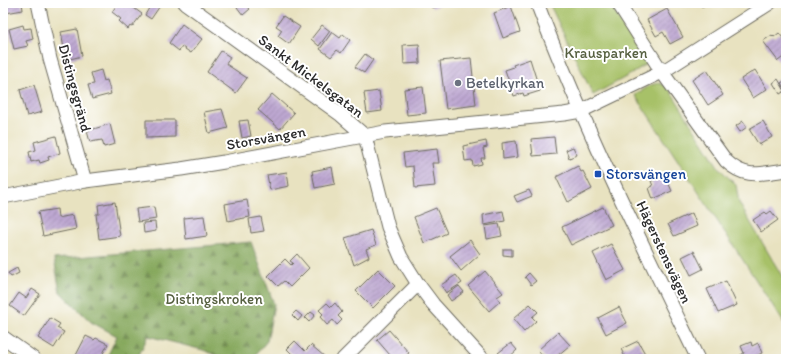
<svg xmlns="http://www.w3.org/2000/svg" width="789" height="362" font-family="Itim,sans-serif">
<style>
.forest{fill:url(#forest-firs);stroke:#586944}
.park{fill:#a7c168;stroke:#69764a}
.building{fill:url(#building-hatch)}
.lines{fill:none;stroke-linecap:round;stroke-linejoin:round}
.minor-casing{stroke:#6d6b5f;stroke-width:15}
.minor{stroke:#fff;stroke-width:13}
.worship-dot{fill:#6b7280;stroke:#fff;stroke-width:1.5}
.transit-dot{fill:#1a4fb4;stroke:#fff;stroke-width:1.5}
.labels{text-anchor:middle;stroke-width:4;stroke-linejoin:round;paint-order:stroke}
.park-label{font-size:15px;fill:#566040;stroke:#fff}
.street-label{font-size:15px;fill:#2b2b2b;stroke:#fff}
.worship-label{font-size:15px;fill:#5b616d;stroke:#fff;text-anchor:start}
.transit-label{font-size:15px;fill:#164399;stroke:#fff;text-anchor:start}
</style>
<defs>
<pattern id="forest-firs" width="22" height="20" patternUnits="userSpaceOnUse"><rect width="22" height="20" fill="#85a75c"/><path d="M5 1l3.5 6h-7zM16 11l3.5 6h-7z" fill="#6d884c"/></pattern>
<pattern id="building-hatch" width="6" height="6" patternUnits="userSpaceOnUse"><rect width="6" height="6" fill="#bda7d1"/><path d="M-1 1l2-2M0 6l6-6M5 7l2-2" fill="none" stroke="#9a88aa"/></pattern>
</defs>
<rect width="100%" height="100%" fill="#fff"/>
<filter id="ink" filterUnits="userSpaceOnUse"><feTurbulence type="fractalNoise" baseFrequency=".025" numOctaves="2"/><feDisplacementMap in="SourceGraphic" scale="8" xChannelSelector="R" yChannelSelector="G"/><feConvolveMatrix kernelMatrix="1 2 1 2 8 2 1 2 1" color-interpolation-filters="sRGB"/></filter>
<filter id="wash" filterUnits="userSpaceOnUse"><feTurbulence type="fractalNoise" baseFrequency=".012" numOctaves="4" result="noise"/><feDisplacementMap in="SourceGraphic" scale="16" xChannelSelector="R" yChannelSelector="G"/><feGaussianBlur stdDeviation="0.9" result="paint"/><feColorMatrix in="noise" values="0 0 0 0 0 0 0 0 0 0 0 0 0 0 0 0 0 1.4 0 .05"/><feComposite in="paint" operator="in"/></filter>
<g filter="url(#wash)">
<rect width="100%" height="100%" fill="#e8e2c0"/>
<path class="forest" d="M251,242L274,304L267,341L252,359H226L203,350L148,336L137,359H106L117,336L91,322L60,292L54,259Z"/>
<g class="park">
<path d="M549,3H609L647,63L633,73L593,95Z"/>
<path d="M659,83L668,87L719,168L736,185L739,203L786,283V326L635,95L651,85Z"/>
</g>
<g id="blocks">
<g class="building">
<path d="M22,3L23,10L6,13L5,5Z"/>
<path d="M118,3H127L142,14L132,27L130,26L128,29L119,21L121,19L112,12Z"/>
<path d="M152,3L155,5L157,3H162L151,19L145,15Z"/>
<path d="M242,3H244L250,9L243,15L237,7Z"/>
<path d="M430,3H442L443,4L432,8Z"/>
<path d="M699,3H708L702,7Z"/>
<path d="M511,6L520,32L503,38L494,13Z"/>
<path d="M667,9L683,37L670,44L663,32L656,36L647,20Z"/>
<path d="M283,16L300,27L289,44L278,36L282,30L276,26Z"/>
<path d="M182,24L202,39L191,53L182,47L179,51L169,43Z"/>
<path d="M23,25L24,29L31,28L33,39L26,41L28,46L14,49L9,29Z"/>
<path d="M322,25L330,31L319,46L311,39Z"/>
<path d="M77,29L82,56L66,60L61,32Z"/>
<path d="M332,32L340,38L343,34L350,40L341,53L337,50L331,57L320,49Z"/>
<path d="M779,33L786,42V55L778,61L763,41L772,35L774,37Z"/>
<path d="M419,44L420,63L404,64L403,45Z"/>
<path d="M221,51L230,57L226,64L247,78L236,93L207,72Z"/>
<path d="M365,54L373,60L364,73L355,67Z"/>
<path d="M471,58L476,105L446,109L440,61Z"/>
<path d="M530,59L540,91L524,96L523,93L514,96L505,70L514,67L513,65Z"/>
<path d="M101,70L104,81L107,80L111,94L92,99L88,85L94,84L91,73Z"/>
<path d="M707,70L723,95L708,105L692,80Z"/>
<path d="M755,70L767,89L753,98L741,79Z"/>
<path d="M778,79L785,91L780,94L773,83Z"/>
<path d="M786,80V90L781,83Z"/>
<path d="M34,85L42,112L27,116L20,90Z"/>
<path d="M423,87L426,113L407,115L404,89Z"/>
<path d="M379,91L382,111L367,113L364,93Z"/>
<path d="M272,94L294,113L280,129L258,110Z"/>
<path d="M222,109L228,128L209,133L204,112Z"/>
<path d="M146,120H175V137L146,138Z"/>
<path d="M248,120L251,136L242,138L239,121Z"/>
<path d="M743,121L747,127L740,132L736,126Z"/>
<path d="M763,121L772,137L759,145L749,129Z"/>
<path d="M110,124L115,144L104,147L102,140L90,142L87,131Z"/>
<path d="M56,136L60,153L48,157L49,160L40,163L39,160L31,162L29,152L36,150L34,142Z"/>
<path d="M554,137L556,154L533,156L531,139Z"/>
<path d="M486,141L487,147L483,148L485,158H481L482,164L473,166L472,160L465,161L463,146Z"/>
<path d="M516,141L518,157L503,159L502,143Z"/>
<path d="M573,147L577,155L569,158L566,150Z"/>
<path d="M437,149L439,163H432L435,186L415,188L413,166L405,167L403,153Z"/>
<path d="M578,166L581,172L583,171L592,189L568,202L556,177Z"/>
<path d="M332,167L335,184L315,188L312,171Z"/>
<path d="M287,172L289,186L270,190L267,175Z"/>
<path d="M662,176L664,181L667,180L672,191L653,199L649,188L653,186L651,181Z"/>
<path d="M529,190L532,196L517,202L514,196Z"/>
<path d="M247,200L250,217L228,221L225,204Z"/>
<path d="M115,202L120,236L99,239L96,214H99L98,205Z"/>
<path d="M154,207L156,219L138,222L136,209Z"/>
<path d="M603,207L612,225L571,245L562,227Z"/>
<path d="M436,208L447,233L424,243L414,217Z"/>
<path d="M57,209L58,218L73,215L76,229L43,236L38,212Z"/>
<path d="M503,211L505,221L484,225L483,215Z"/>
<path d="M771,211L778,220L761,232L753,220L765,212L767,214Z"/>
<path d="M692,213L697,226L674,236L668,224Z"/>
<path d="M204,216L207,236L186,239L184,218Z"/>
<path d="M261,217L264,231L251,233L249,219Z"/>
<path d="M155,222L156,231L144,233L143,223Z"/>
<path d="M499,224L502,236L487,239L485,226Z"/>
<path d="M371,230L376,245L366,249L369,257L354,265L345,238Z"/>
<path d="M470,240L480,254L461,271L450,256Z"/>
<path d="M611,244L625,270L606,280L593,253Z"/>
<path d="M503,249H512V256L503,255Z"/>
<path d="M694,251L703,269L691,275L682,257Z"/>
<path d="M297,254L309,268L290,287L284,281L278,286L268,276L285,259L291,265L293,263L290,261Z"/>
<path d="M17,268L19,273L11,277L8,273Z"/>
<path d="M378,269L395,286L373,308L356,291Z"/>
<path d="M485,271L503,293L497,297L500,301L489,311L468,286Z"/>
<path d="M529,273L536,281L531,285L525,277Z"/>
<path d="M456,275L462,283L446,293L441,285Z"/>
<path d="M726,281L737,305L718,313L707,289Z"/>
<path d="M459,286L464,292L451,301L447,295Z"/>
<path d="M32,289L40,294L24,316L10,306L19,293L26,298Z"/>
<path d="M327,303L331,307L335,303L342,312L338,316L342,320L337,325L333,320L327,325L320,317L323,314L319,310Z"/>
<path d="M530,304L538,312L532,317L536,321L524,332L513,319Z"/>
<path d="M619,307L627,323L606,334L598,318Z"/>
<path d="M296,311L302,316L298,321L292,315Z"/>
<path d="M311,312L315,315L309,322L305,318Z"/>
<path d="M50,318L60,324L57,328L64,332L54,348L38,338Z"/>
<path d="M389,330L409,353L402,359H385L390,355L377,340Z"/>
<path d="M558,332L570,345L557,356L556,355L552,359H546L538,350Z"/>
<path d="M86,336L94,340L96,338L108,344L100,359H74Z"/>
<path d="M295,341L305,351L311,345L325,357L323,359H297L287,349Z"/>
<path d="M638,341L648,359H626L621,349Z"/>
<path d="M751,342L752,346L758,343L762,353L758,355L759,359H740L739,356L744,353L741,346Z"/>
<path d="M511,343L517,350L507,359H503L498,353Z"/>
</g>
</g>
</g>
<g filter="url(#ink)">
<use href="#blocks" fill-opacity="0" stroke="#6d6b5f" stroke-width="1"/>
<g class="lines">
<defs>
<g id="minor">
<path d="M38,3L50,59L85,181"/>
<path d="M185,3L341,115L365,136L388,227L401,257L418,284L433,304L483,359"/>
<path d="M537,3C583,125 641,242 698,359"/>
<path d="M618,3L662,72L726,161C746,180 761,173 786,170"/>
<path d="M3,197L85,181L181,169L224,162L385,132L564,114L581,111L662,72L770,3"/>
<path d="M3,337L34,359"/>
<path d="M343,359L418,284"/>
</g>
</defs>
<use href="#minor" class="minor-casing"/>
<use href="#minor" class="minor"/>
</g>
</g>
<circle class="worship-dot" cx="458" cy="83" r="4"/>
<rect class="transit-dot" x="594" y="170" width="8" height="8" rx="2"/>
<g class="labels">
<g class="park-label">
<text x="606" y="58">Krausparken</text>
<text x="214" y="304">Distingskroken</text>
</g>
<g class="street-label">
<text transform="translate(311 76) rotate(37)" y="5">Sankt Mickelsgatan</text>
<text transform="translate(75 88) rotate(75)" y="5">Distingsgränd</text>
<text transform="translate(266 138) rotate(-10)" y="5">Storsvängen</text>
<text transform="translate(664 252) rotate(65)" y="5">Hägerstensvägen</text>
</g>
<g class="worship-label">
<text x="466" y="88">Betelkyrkan</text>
</g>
<g class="transit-label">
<text x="606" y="179">Storsvängen</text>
</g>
</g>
<rect width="789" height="362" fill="none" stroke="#fff" stroke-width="16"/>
</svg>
